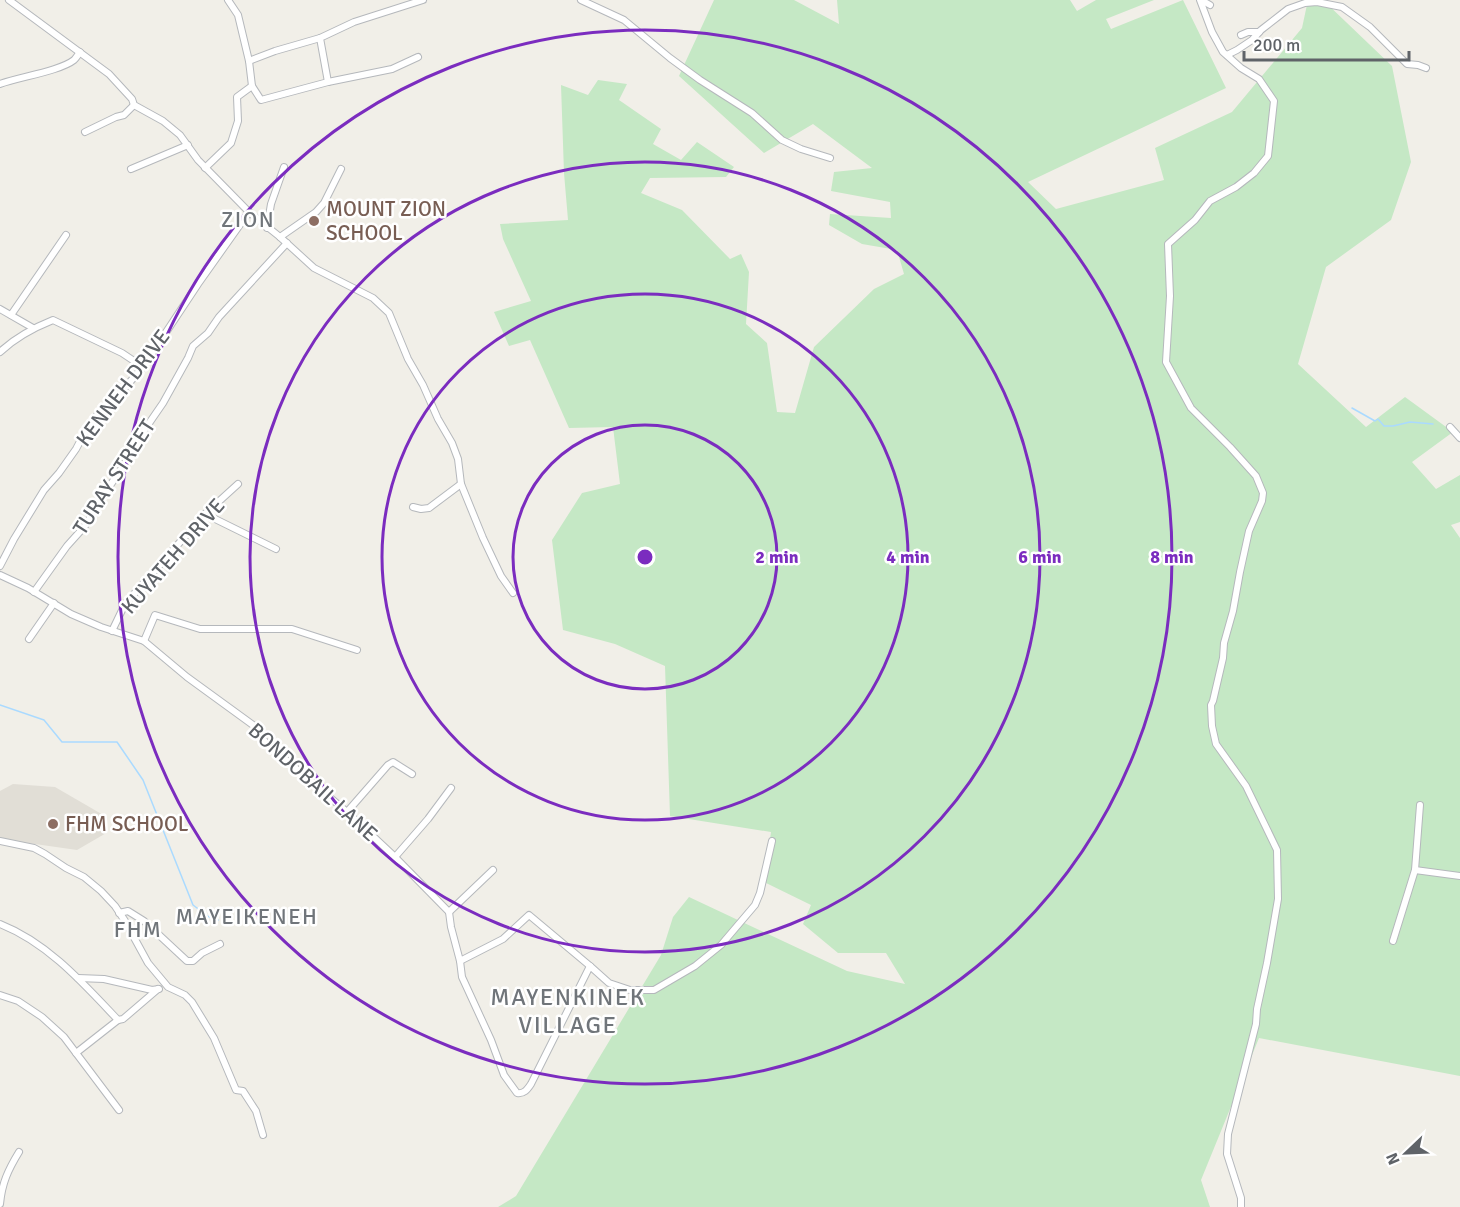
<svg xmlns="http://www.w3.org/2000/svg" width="1460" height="1207" font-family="Signika,sans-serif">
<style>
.education{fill:#e1ded6}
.grass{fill:#c5e8c5}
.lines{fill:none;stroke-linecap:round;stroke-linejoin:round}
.stream{stroke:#aadaff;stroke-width:1.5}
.minor-casing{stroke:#b5b8bc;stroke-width:8}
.minor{stroke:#fff;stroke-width:6}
.ring{fill:none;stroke:#7b2cbf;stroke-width:3}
.education-dot{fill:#8d6e63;stroke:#fff;stroke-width:2}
.labels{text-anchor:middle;stroke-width:5;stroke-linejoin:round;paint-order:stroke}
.education-label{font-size:21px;fill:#785e54;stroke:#fff;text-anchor:start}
.street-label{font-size:21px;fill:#5f6368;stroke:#fff}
.neighbourhood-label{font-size:22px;letter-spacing:1.5px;fill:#70757a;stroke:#fff}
.quarter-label{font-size:24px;letter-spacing:1.5px;fill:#70757a;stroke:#fff}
.centre{fill:#7b2cbf;stroke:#fff;stroke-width:3}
.ring-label{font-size:18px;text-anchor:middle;font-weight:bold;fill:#7b2cbf;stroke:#fff;stroke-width:5;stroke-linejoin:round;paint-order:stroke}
</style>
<rect width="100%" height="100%" fill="#f1efe8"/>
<path class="education" d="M13,784L55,787L105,816L108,832L77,850L0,839V791Z"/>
<path class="grass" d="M714,0H794L839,24L837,0H1070L1077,11L1096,0H1154L1106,19L1111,29L1183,0L1226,88L1028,182L1056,209L1164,180L1155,148L1232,112L1302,28L1308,0H1323L1392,66L1411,162L1391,220L1326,267L1298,364L1366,427L1405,397L1453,432L1412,462L1436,489L1460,475V522L1451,525L1460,538V1076L1259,1038L1201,1180L1210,1207H498L516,1196L661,955L673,917L689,897L847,971L905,984L886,953H838L803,924L811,905L764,882L771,832L670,816L665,666L615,644L563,630L552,540L582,493L620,484L613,427L569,428L530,340L509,346L494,312L531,301L503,239L500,224L568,220L564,173L561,85L588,95L598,80L627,84L619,100L661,129L653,144L681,160L697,142L734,167L726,177L650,178L641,193L682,210L730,259L741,254L749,272L746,324L767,343L777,412L795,413L814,347L874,289L904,274L897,250L862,244L829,225L830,214L891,218L890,202L831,191L834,172L872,168L813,124L764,153L679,76Z"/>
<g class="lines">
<g class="stream">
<path d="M1352,408L1375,421L1378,419L1384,426H1393L1410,422L1433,424"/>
<path d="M0,705L44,720L62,742H117L143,780L193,905L209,917L218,920"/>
</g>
<defs>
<g id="minor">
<path d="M9,0L109,74L132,99L134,105L163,121L180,135L198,160L249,212L280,237L314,268L373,298L389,313L408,359L423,385L438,419L452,443L458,459L461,484L483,538L501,576L513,593"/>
<path d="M228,0L238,15L249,61L252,86L261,100L328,82L392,69L418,57"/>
<path d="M581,0L624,20L670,58L700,80L752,113L782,140L801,149L830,158"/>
<path d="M1200,0L1212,32L1223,52L1241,68L1259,79L1274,101L1268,156L1254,173L1236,187L1210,201L1195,220L1168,244L1170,296L1166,362L1191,408L1230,447L1256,476L1263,493L1262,501L1249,531L1240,572L1233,611L1224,643L1223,658L1213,701L1211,705L1212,726L1216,744L1246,786L1277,850L1278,899L1267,963L1257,1009L1256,1024L1228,1134L1227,1154L1241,1198V1207"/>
<path d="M1201,0L1210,5"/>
<path d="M1241,35L1248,32H1259"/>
<path d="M1227,55L1237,50L1252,40L1261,30L1288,9L1305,3L1317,2L1342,7L1370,27L1407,64L1418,65L1426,68"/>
<path d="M249,61L275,51L320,38"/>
<path d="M328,82L320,38L354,22L423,0"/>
<path d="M0,84C19,77 60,71 74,60C76,58 78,55 80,52"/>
<path d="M85,132L116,117L124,115L134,105"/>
<path d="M205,168L231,143L238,121L237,97L252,86"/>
<path d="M131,169L188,145"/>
<path d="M267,228L271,204L284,167"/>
<path d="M280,237L316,212L324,203L341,169"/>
<path d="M0,309L33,328"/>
<path d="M11,315L66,235"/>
<path d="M0,352C16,337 33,328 53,320L122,353L143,367"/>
<path d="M1450,427L1460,438"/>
<path d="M413,507L421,509L429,508L461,484"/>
<path d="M205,514L276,549"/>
<path d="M0,566L14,539L44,490L59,473L76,449L85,432L100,411L115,399L143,367L198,284L249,212"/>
<path d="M0,575L28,588L71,614L101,627L144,641L187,677L253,725L266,743L347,812L395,857L449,912L451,927L460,961L462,977L491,1040L504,1075L517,1093C524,1094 527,1090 531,1084L590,966"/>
<path d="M34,592L67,546L85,526L107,490L124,465L132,448L163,403L188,358L193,346L208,333L219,317L287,243"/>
<path d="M112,631L125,604L205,514L238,484"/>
<path d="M29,639L54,603"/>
<path d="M144,641L155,615L200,629H292L357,650"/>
<path d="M347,812L388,765L393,762L412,774"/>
<path d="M0,841L34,848L45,854L66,868L84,877L101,891L115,906L125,921L148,963L168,987L185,995L192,1002L214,1038L236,1090L243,1091L256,1111L263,1135"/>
<path d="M395,857L428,819L451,788"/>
<path d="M1415,870L1460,876"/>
<path d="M449,912L493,870"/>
<path d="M119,913L128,911L144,921L187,961H193L202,953L220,944"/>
<path d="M0,924C48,943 83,983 118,1020"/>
<path d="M1393,941L1415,870L1420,805"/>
<path d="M460,961L503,939L529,915L590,966L609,983L630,990H654L695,966L721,945L755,905L760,893L772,841"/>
<path d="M78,978L104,979L152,990L159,989"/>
<path d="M0,995L18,1001L42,1017L64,1037L119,1110"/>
<path d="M76,1053L118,1020L123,1019L158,989"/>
<path d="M0,1204C2,1183 8,1170 19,1152"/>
</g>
</defs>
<use href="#minor" class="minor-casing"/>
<use href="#minor" class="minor"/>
</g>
<g class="ring">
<circle cx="645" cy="557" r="132"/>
<circle cx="645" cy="557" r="263"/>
<circle cx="645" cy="557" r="395"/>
<circle cx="645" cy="557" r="527"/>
</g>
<g class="education-dot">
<circle cx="314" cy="221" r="6"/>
<circle cx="53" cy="824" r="6"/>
</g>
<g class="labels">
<g class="education-label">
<text x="326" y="216">MOUNT ZION<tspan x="326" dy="24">SCHOOL</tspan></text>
<text x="65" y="831">FHM SCHOOL</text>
</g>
<g class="street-label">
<text transform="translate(123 388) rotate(-53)" y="7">KENNEH DRIVE</text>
<text transform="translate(114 477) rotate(-57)" y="7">TURAY STREET</text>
<text transform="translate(173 556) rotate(-49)" y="7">KUYATEH DRIVE</text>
<text transform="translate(313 782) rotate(42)" y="7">BONDOBAIL LANE</text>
</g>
<g class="neighbourhood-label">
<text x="248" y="227">ZION</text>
<text x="247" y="924">MAYEIKENEH</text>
<text x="138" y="937">FHM</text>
</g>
<g class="quarter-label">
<text x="568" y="1005">MAYENKINEK<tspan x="568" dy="28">VILLAGE</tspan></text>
</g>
</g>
<circle cx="645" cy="557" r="9" class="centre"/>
<g class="ring-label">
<text x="777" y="563">2 min</text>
<text x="908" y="563">4 min</text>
<text x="1040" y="563">6 min</text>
<text x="1172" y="563">8 min</text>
</g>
<g transform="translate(1406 1153) rotate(247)" stroke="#ffffff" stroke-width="4.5" paint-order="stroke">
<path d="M0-4.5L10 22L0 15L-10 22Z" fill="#5f6368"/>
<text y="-9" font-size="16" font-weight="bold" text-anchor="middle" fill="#5f6368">N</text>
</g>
<path d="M1244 51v9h165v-9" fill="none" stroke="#5f6368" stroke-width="3"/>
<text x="1253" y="51" font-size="18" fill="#5f6368" stroke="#ffffff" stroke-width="4.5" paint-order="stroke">200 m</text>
</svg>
